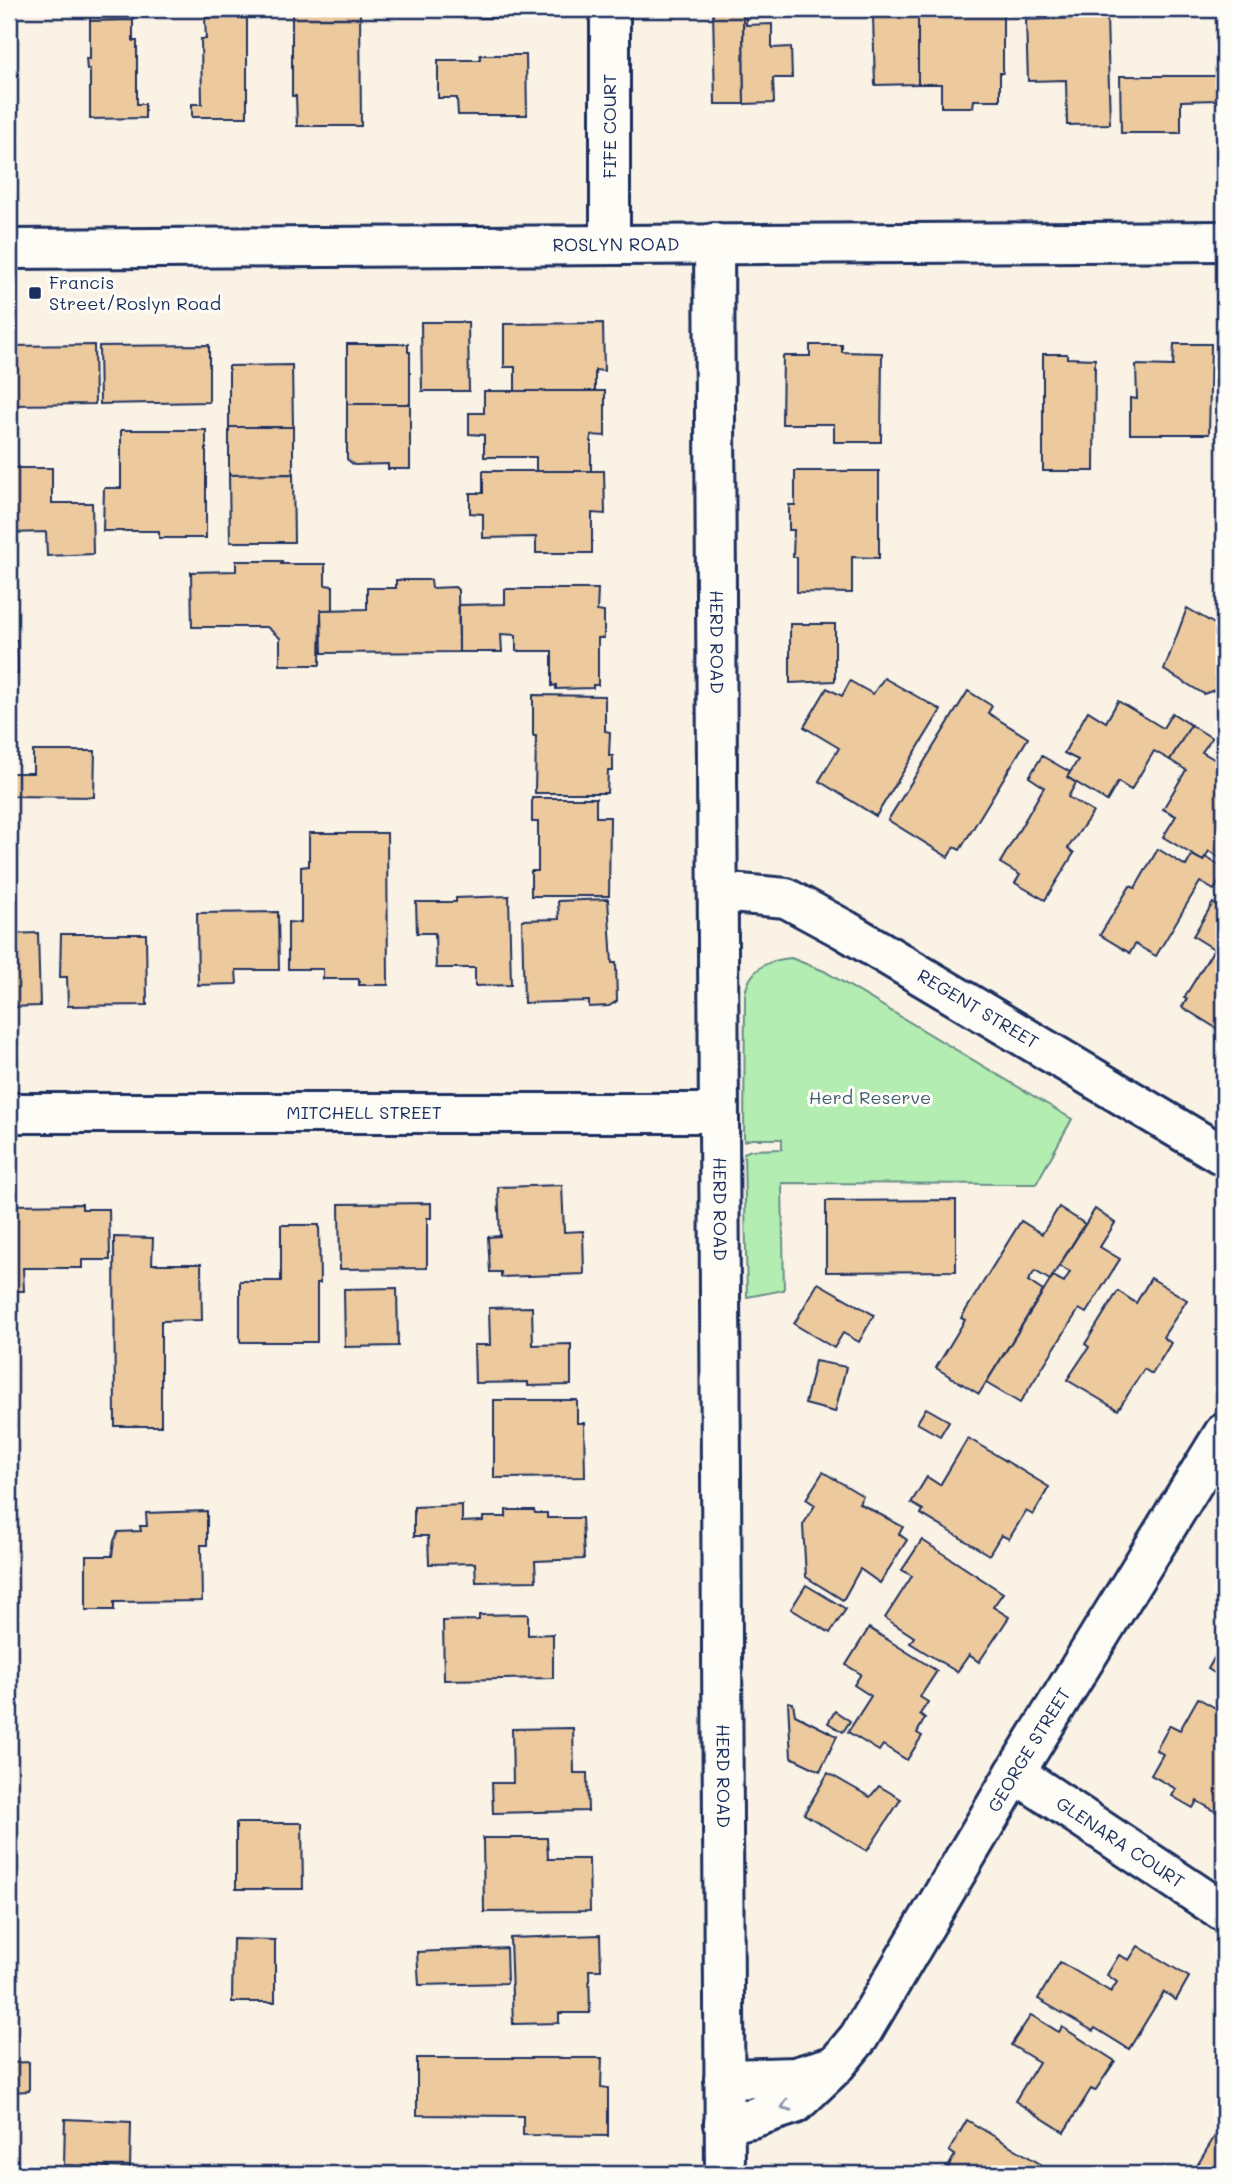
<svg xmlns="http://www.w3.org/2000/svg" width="1233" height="2183" font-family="Mali,sans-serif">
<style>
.green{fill:#b3edb1;stroke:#678e88;stroke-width:2}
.building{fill:#edca9e;stroke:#1b2f5e;stroke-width:2}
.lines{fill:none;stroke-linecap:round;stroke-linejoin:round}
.minor-casing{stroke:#1b2f5e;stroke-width:44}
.tertiary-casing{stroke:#1b2f5e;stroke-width:44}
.minor{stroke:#fdfcf7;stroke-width:38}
.tertiary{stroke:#fdfcf7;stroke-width:38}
.oneway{stroke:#8c96aa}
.poi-dot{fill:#1b2f5e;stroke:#fdfcf7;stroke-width:2.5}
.labels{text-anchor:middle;stroke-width:6;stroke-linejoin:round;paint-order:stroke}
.street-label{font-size:18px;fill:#1b2f5e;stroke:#fdfcf7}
.poi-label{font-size:18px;fill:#1b2f5e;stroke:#fdfcf7;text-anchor:start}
.park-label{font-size:18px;fill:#415e73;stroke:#fdfcf7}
</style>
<rect width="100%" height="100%" fill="#faf2e5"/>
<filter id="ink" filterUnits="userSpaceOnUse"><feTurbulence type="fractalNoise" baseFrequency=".0143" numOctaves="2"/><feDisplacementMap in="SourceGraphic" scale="14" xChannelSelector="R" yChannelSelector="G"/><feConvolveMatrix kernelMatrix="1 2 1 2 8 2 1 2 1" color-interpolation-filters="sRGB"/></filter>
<g filter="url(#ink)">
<path class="green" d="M791,958L824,971L1072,1119L1036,1184L782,1183L784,1290L747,1297L744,1153L751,1150L782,1149V1139H752L744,1141L745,994C749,969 767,960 791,958Z"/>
<g class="building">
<path d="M90,9H133V20L90,21Z"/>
<rect x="205" y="9" width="42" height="9"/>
<path d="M292,9H360L361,126H297L296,96H292Z"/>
<path d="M457,9H526V18H479V15H457Z"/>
<path d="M713,9H743L744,104H715Z"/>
<path d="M743,9H746V25L772,24V48L791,47L792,78H773L774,103L744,104Z"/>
<path d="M971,9H1003V73H1000V100H974L973,107H941V84H918V14H971Z"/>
<path d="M918,14V84L875,85L873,16Z"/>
<path d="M1107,17L1110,124L1067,125L1066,80L1028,81L1026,20Z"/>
<path d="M205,18H247V117H192V104H202L201,39H206Z"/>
<path d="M133,20V41H137V104H145V118L90,119V69L87,70L86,58L90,59V21Z"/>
<path d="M480,55H526L527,115H458L457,98H438V60H480Z"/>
<path d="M1120,76H1217V100L1181,101V133H1121Z"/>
<path d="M421,322H468L469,391H422Z"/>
<path d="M603,323L604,371L595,370V391H515V367H504V324Z"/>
<path d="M347,344H408V352H410V404H347Z"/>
<path d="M1174,344H1211L1209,434H1130V398L1137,399L1136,365L1173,366Z"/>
<path d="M94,345L95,404L9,405V346Z"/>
<path d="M209,345V402L100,404L99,346Z"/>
<path d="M810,345H842V352L882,353L881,442H834V424H782L783,356H810Z"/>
<path d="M1043,354H1067V358L1095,359L1094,471H1043Z"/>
<path d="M292,365L293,427H229V366Z"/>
<path d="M484,391H605V436L591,435V471H536V457H484V435L469,434V413H484Z"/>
<path d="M347,404H410V469H388V464L354,465L347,459Z"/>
<path d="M229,427H293V474L229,475Z"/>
<path d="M121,430H206V538H159V531H103L104,488H121Z"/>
<path d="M9,468H52V503H92L93,554L47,556L46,532L9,533Z"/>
<path d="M483,471H604L605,514L592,513V553H536V537L483,538V514L470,513V493H483Z"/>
<path d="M795,471H879V558L852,557V593L797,592V557H793L794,530H789V505H795Z"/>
<path d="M293,474L294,542H230L229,475Z"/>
<path d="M236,561H282L281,564H325V585L333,586V610H321L320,665H280V638L267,627H192L191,572L236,571Z"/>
<path d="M396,580H431L432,588L455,587L458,590L459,652L322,653L321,610L367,609V588H396Z"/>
<path d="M505,589H598L597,611L604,612V638H598V685H593V688L556,689V685L552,686V651H516V635L501,634L502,652H459V605L505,604Z"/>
<path d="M1187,608L1218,626L1217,689L1204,694L1164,670Z"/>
<path d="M790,624H835V681L790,683Z"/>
<path d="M17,640L18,674H9V641Z"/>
<path d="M884,678L941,710L876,816L819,781L839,748L804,727L827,688L842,696L850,681L873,694Z"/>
<path d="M968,691L992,706L988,713L1028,738L960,850L954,847L948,857L888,820Z"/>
<path d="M533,695L605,696V731L610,732L609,756H613V771H608L607,793H535L536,736H533Z"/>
<path d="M1118,701L1163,728L1172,713L1191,725L1170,760L1154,751L1131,790L1118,782L1107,801L1067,777L1078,760L1064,753L1088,711L1106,722Z"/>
<path d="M1191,725L1212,738L1202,752L1224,765V860L1209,851L1203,861L1163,837L1176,816L1163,809L1186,770L1170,760Z"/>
<path d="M33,751H95L94,797L9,796V773H33Z"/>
<path d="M1042,756L1070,772L1067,777L1076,783L1068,797L1093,812L1068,848L1074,853L1045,900L1015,883L1020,875L1000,863L1044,787L1029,777Z"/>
<path d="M532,798H596V817H610L609,896H531V871H538V822H532Z"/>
<path d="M309,833H387L388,985H359V979H323V969H288V922L301,923V867L309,866Z"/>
<path d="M1158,849L1186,866L1192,855L1203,861L1205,857L1224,868V874L1214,890L1200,882L1156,956L1135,944L1130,953L1100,935L1130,886L1135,888Z"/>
<path d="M509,896L511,985L475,986V968H436L435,933H417L416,902H456V898Z"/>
<path d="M608,899L612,963H616L617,1001L609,1006L589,1007V1001L524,1003L522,920L559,919L558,901Z"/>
<path d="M1213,903L1224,910V1033L1182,1007L1187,999L1184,998L1214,949L1193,936Z"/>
<path d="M278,912L279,970H236L237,984L198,985L197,913Z"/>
<path d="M38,933L40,1006L9,1007V934Z"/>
<path d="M61,934H146L147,1005L68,1006L67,977H60Z"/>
<path d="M562,1185L564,1232L583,1231L584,1274L501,1277V1272H490L488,1237L500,1236L498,1187Z"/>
<path d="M956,1200V1271L826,1272V1201Z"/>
<path d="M431,1203V1218H427V1268L340,1269L339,1204Z"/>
<path d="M82,1204V1209H109L110,1260H82V1268H23L24,1291H9V1205Z"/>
<path d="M1059,1207L1085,1224L1050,1280L1035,1271L1028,1281L1043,1291L979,1394L936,1368L965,1320L961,1318L1021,1221L1042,1234Z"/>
<path d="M1095,1209L1115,1223L1100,1247L1120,1259L1086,1313L1079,1309L1020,1403L986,1383L1053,1276L1064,1282L1070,1272L1059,1266Z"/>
<path d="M281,1225H319L320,1283H317V1342H240V1281H281Z"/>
<path d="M114,1237L153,1238L152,1264H201L202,1320L161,1321V1426H115Z"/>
<path d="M1151,1278L1187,1300L1163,1337L1171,1343L1152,1374L1144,1369L1118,1410L1067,1380L1089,1347L1085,1344L1118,1291L1136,1303Z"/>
<path d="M818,1283L874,1315L859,1342L843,1333L834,1348L794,1324Z"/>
<path d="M397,1288L398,1346L345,1347L344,1289Z"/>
<path d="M532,1307L533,1345L571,1344V1385L528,1386V1382L475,1383L474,1345H490L489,1308Z"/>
<path d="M815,1361L846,1367L835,1412L805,1404Z"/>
<path d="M494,1400H577V1423H584L585,1477L494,1478Z"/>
<path d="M926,1408L949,1421L940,1436L917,1423Z"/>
<path d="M968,1438L1049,1487L1033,1515L1026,1511L1009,1539L1001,1535L989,1555L921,1514L923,1510L911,1503L927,1477L940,1485Z"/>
<path d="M823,1472L863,1496L859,1503L903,1527L899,1534L907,1540L880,1583L860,1569L843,1600L806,1577L803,1525L815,1505L806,1499Z"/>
<path d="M462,1505V1522L483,1521V1517H506V1510H534L535,1513H547V1518H582L584,1559L535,1561L536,1581L476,1582L475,1563L429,1564L428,1536H414V1507Z"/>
<path d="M207,1511V1545H201L202,1601L114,1602V1610H86V1556H112L114,1541L118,1532L141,1531L140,1526H147L146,1513Z"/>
<path d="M922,1540L1003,1593L993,1607L1009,1617L979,1662L969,1655L957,1672L910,1643L914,1637L885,1618L912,1576L902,1570Z"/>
<path d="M806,1585L846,1609L830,1633L791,1609Z"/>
<path d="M528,1614V1635L553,1634V1678L444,1680L443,1621L479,1620V1615Z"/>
<path d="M869,1628L937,1671L920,1697L928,1702L920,1714L925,1718L917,1733L922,1736L907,1760L883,1745L879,1751L848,1732L871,1696L854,1685L861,1674L846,1665Z"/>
<path d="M1224,1641V1679L1208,1669Z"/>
<path d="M1198,1698L1224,1713V1816L1197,1801L1193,1808L1172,1796L1176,1789L1151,1775L1163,1754L1156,1750L1170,1725L1180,1730Z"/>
<path d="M788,1702L793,1703L795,1715L837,1736L820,1771L791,1757Z"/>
<path d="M835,1711L850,1721L843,1732L828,1723Z"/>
<path d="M573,1728L574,1773H587L588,1811L493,1813L492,1783H513L512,1729Z"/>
<path d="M828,1773L870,1797L879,1786L901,1799L867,1851L804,1814Z"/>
<path d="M236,1823H302L303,1889H236Z"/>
<path d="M483,1838H547L548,1859H589L590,1911L484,1912Z"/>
<path d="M600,1935L601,1970H589L590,2013H559V2023L513,2024L510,1938Z"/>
<path d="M233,1939L275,1940V2002H232Z"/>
<path d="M1138,1946L1189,1977L1176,2000L1164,1992L1129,2049L1095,2028L1093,2031L1038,1999L1060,1962L1111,1992L1117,1982L1107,1975L1119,1955L1129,1960Z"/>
<path d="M506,1948L507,1983L419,1985L417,1952Z"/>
<path d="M1031,2015L1059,2032L1062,2027L1115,2061L1095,2091L1091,2089L1064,2132L1015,2101L1039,2062L1011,2045Z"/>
<path d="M417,2058H602L601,2087L608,2088V2136L523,2135V2116L417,2115Z"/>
<path d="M29,2062V2091L9,2092V2063Z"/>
<path d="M65,2119L131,2122L130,2168L64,2165Z"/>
<path d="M967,2120L1057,2174H944L955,2155L949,2151Z"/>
<path d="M1224,2121V2174H1192Z"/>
</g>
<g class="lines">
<defs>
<g id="minor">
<path d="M610,243V9"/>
<path id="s1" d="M714,243L725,2174"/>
<path id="s2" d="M719,892L786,898L845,930L1224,1156"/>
<path id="s3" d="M9,1113H718"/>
<path id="s4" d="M1015,1773L1224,1912"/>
<path d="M724,2079L795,2077L833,2066"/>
<path id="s5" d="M724,2123L752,2118L795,2104L835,2066L859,2037L1015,1773L1224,1433"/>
</g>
<g id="tertiary">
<path id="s6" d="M9,249L1224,241"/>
</g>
</defs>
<use href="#minor" class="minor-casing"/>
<use href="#tertiary" class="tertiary-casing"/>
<use href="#minor" class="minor"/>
<use href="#tertiary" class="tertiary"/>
</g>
<defs><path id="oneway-chevron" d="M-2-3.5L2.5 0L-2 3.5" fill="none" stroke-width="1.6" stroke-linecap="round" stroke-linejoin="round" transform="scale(1.75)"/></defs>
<use class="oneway" href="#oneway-chevron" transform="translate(786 2106) rotate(158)"/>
</g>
<rect class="poi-dot" x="28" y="286" width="14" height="14" rx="3.5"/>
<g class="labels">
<g class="street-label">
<text transform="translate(610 126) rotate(-90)" y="6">FIFE COURT</text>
<text dy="6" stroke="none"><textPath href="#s6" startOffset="607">ROSLYN ROAD</textPath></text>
<text dy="6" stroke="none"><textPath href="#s1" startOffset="399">HERD ROAD</textPath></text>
<text dy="6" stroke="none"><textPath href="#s2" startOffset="289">REGENT STREET</textPath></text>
<text dy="6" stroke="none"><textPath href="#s3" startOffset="355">MITCHELL STREET</textPath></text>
<text dy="6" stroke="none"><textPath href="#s1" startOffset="966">HERD ROAD</textPath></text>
<text dy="6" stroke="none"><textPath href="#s5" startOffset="500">GEORGE STREET</textPath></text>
<text dy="6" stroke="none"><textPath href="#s1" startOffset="1533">HERD ROAD</textPath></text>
<text dy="6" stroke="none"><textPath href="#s4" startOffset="126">GLENARA COURT</textPath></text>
</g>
<g class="poi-label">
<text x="49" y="289">Francis<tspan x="49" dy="21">Street/Roslyn Road</tspan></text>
</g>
<g class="park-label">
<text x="870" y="1104">Herd Reserve</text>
</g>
</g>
<rect width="1233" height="2183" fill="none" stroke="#fdfcf7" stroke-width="35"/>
<rect x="18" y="18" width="1198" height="2148" fill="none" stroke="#1b2f5e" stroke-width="2.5" filter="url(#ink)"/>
</svg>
